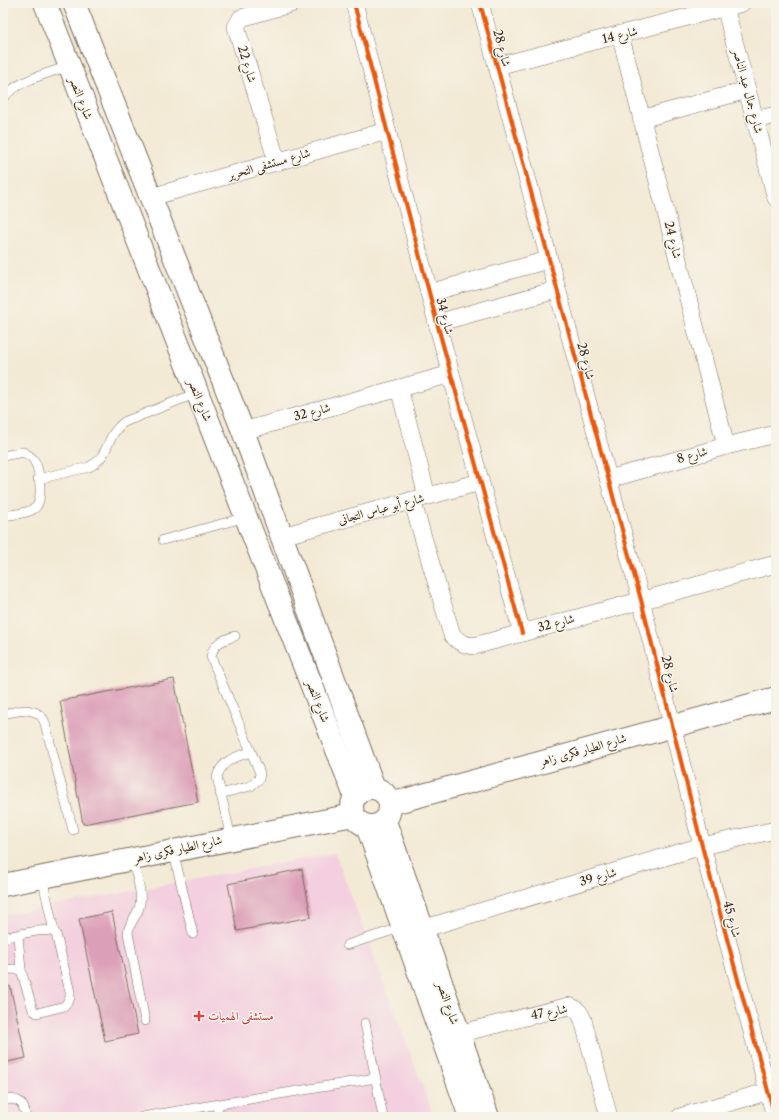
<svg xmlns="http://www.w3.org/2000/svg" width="779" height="1120" font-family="'Libre Caslon Text',Amiri,serif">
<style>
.built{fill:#f3cfdf}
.building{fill:#dc9fb8}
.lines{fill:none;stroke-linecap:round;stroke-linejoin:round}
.service-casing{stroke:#7b6d5e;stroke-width:10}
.minor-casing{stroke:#7b6d5e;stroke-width:18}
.tertiary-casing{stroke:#7b6d5e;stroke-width:24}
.secondary-casing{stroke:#7b6d5e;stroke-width:24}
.service{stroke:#fff;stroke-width:9}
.minor{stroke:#fff;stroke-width:17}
.tertiary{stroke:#fff;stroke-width:22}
.secondary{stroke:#fff;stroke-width:22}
.cycleway-casing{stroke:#f7f3e8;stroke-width:6}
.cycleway{stroke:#e8590c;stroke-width:4}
.health-dot{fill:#e0444e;stroke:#f7f3e8;stroke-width:1.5}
.labels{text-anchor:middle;stroke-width:3;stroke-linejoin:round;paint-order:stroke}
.street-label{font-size:12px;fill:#3b2a1e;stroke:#f7f3e8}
.health-label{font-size:12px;fill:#be3a42;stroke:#f7f3e8;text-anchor:start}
</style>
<rect width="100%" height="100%" fill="#f7f3e8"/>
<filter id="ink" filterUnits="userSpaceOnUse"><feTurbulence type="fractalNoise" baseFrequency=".025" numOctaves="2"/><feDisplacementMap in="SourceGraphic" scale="8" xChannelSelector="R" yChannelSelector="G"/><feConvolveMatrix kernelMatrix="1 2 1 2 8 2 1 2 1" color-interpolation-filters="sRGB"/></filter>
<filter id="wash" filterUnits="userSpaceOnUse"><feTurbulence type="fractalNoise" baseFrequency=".012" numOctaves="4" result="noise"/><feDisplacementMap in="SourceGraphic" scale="16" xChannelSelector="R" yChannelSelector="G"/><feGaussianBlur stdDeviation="0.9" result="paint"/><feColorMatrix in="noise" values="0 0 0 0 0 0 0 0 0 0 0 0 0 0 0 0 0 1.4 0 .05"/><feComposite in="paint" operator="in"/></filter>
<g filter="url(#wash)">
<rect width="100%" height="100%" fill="#f3ead5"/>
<path class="built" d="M335,853L434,1117H3V915Z"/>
<g id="blocks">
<g class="building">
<path d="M174,679L198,802L83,824L60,701Z"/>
<path d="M302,869L311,917L237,931L228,884Z"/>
<path d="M112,912L138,1034L105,1041L79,919Z"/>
<path d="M10,986L26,1058L3,1063V988Z"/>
</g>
</g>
</g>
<g filter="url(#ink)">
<use href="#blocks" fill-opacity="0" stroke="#7b6d5e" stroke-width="1"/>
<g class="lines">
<defs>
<g id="service">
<path d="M3,98C18,80 47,74 69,66"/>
<path d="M3,456L23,452C27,454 31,456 33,459C40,467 43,499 36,507C29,514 13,514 3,516"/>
<path d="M38,479L89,467C110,457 105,436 124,422L197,393"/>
<path d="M163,540L246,517"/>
<path d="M3,714C19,711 34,705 44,720L73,830"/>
<path d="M220,794L251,786L259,779L260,773L211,657C213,643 223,640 235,636"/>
<path d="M231,838L217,777C222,760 235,757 251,752"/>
<path d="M173,850L193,934"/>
<path d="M132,859C135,873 144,894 139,908C136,917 129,923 128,933L145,1021"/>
<path d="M42,877L54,931"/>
<path d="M3,938C15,936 48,925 56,934L70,992V998L65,1006L37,1013L33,1010L21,970L18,935"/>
<path d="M347,945L403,927"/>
<path d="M3,970L13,969L21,970"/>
<path d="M365,1023L383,1117"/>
<path d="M3,1100C18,1097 24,1102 26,1117"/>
<path d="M217,1105L219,1117"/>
<path d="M142,1117L376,1078"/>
</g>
<g id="minor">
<path d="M354,3L437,323L522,633"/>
<path d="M480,3L641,600L702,846L775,1117"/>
<path d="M725,7L776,198"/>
<path d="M620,34L726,446"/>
<path d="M497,66L742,3"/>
<path d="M641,119L747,90"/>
<path d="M755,120L776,115"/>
<path d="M277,162L236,27L241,18L293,3"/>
<path d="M151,197L387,131"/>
<path d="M429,293L548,260"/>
<path d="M437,323L556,290"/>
<path d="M399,388L427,496"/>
<path d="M243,431L451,374"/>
<path d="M609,479L726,446L776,434"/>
<path d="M412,500L452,635C459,642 464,645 474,646L776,564"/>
<path d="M282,536L480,482"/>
<path d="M422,929L702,846L776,830"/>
<path d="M458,1034L569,1006C577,1009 580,1012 583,1020L609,1117"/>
<path d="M680,1117L776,1089"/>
</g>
<g id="tertiary">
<path d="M390,804L776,698"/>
<path d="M3,885L353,815"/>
</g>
<g id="secondary">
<path d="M45,3L355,796"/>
<path d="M74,3L243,431L374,788"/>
<circle cx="371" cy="807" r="19"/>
<path d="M385,821L488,1117"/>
<path d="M367,826L470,1117"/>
</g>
</defs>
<use href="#service" class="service-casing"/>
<use href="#minor" class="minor-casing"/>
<use href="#tertiary" class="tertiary-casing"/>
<use href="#secondary" class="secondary-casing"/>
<use href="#service" class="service"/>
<use href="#minor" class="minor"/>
<use href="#tertiary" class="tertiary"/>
<use href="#secondary" class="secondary"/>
<defs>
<g id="cycleway">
<path d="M354,3L437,323L522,633"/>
<path d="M480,3L641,600L702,846L775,1117"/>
</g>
</defs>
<use href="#cycleway" class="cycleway-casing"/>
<use href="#cycleway" class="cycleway"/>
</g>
</g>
<path class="health-dot" d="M197 1010h4v4h4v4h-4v4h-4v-4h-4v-4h4z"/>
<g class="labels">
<g class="street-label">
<text transform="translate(620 35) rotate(-14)" y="4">شارع 14</text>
<text transform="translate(502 48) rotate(75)" y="4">شارع 28</text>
<text transform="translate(247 64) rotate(73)" y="4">شارع 22</text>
<text transform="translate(748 91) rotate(75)" y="4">شارع جمال عبد الناصر</text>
<text transform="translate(81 98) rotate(69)" y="4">شارع النصر</text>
<text transform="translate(269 164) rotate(-16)" y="4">شارع مستشفى التحرير</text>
<text transform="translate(673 240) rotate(76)" y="4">شارع 24</text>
<text transform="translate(445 316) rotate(75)" y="4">شارع 34</text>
<text transform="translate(586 361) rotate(75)" y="4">شارع 28</text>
<text transform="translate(200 400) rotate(68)" y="4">شارع النصر</text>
<text transform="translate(312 412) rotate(-15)" y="4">شارع 32</text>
<text transform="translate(692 455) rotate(-16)" y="4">شارع 8</text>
<text transform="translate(381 509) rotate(-15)" y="4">شارع أبو عباس التجانى</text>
<text transform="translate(556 623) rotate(-15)" y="4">شارع 32</text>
<text transform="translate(670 674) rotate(76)" y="4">شارع 28</text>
<text transform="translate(318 701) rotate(69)" y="4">شارع النصر</text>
<text transform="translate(583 750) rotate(-16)" y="4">شارع الطيار فكرى زاهر</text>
<text transform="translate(178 849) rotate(-12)" y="4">شارع الطيار فكرى زاهر</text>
<text transform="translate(598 877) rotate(-16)" y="4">شارع 39</text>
<text transform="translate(732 919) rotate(75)" y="4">شارع 45</text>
<text transform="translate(448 1003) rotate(71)" y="4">شارع النصر</text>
<text transform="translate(549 1012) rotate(-11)" y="4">شارع 47</text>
</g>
<g class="health-label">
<text x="208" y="1020">مستشفى الهميات</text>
</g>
</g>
<rect width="779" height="1120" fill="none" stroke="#f7f3e8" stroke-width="16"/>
</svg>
